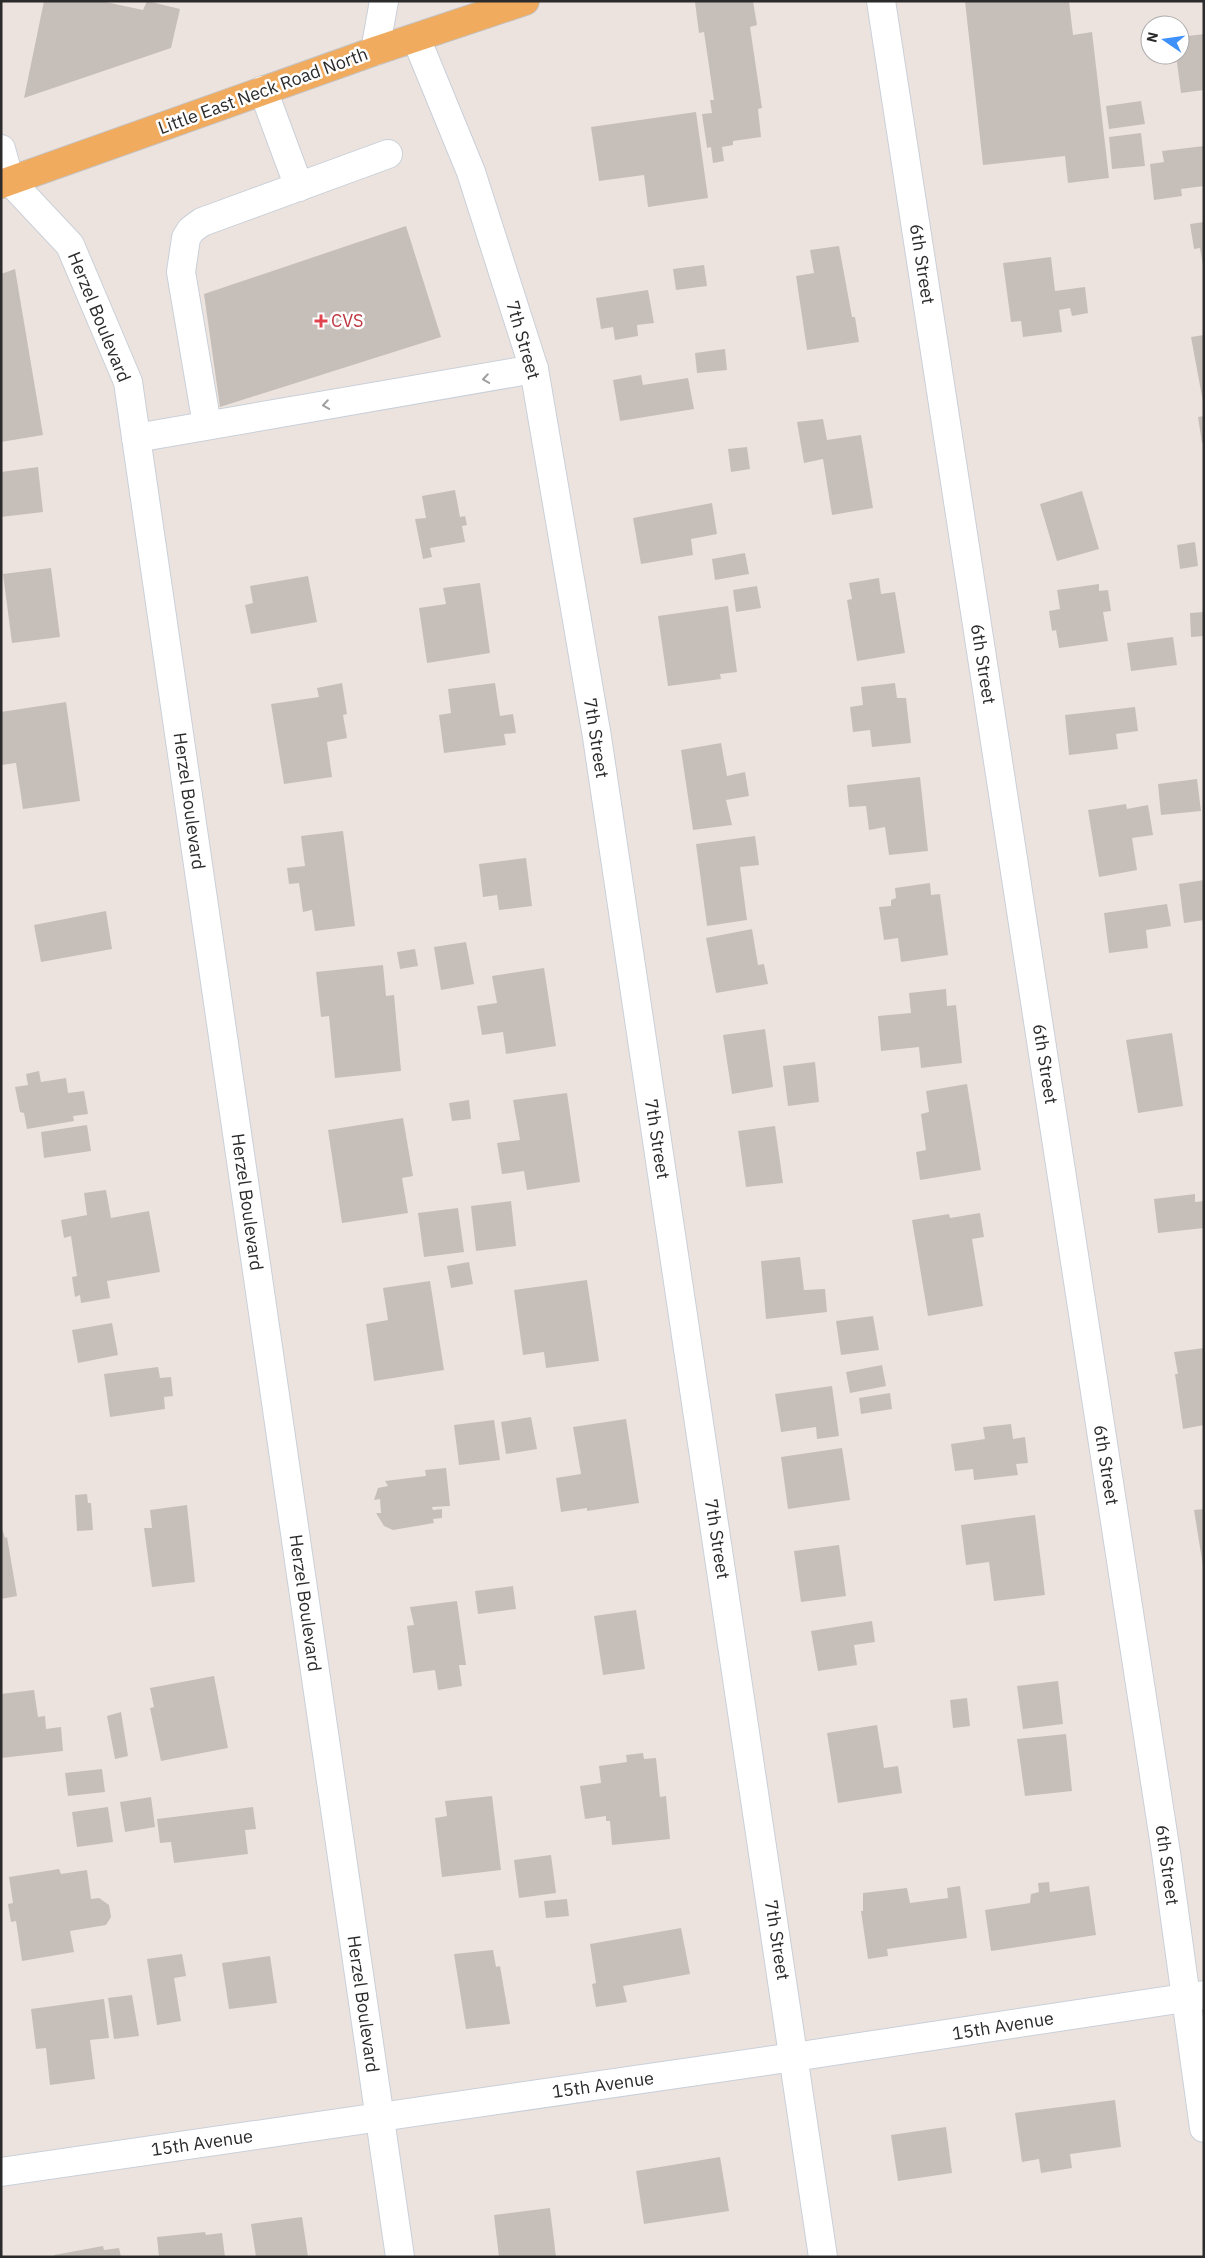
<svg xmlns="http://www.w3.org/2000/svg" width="1205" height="2258" font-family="'IBM Plex Sans',sans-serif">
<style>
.building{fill:#c6beb9}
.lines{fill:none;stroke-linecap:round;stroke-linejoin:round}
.minor-casing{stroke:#c9d0d9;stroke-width:30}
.major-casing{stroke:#c4c4c4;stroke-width:30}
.minor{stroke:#fff;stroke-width:28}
.major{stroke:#f1ab5f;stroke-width:28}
.oneway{stroke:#a0a0a0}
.health-dot{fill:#e0444e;stroke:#fff;stroke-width:2}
.labels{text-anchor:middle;stroke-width:5;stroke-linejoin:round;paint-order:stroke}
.street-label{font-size:18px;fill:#2b2b2b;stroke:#fff}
.health-label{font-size:18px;fill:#be3a42;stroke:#fff;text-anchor:start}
</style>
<rect width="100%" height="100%" fill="#ede3de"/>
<g class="building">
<path d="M44,1H101L143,10L147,1L180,9L171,48L24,98Z"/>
<path d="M753,1L757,25L750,27L762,108L758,109L761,137L733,141V145L722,147L724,161L713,163L711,147L707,148L702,114L712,113L710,100H714L704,32L699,33L695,2Z"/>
<path d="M965,1H1069L1073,35L1092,32L1109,178L1068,183L1065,156L983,165Z"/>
<path d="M1204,34V90L1181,93L1176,55H1180V37Z"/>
<path d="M1141,101L1145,124L1109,129L1106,106Z"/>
<path d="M696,112L708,198L648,207L644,175L599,181L591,127Z"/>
<path d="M1141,133L1145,166L1112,169L1109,137Z"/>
<path d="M1204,146V186L1181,189L1182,196L1154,200L1150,164L1164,162L1162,151Z"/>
<path d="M1204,222V265H1203L1200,248L1194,249L1190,224Z"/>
<path d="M406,226L441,337L220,407L204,294Z"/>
<path d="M839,246L852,317H855L859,342L807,350L796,276L814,273L810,250Z"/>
<path d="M1051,257L1055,291L1085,287L1088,313L1072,316L1070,308L1059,310L1062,332L1023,337L1021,321L1011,322L1003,263Z"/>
<path d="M704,265L707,286L676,290L673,269Z"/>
<path d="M15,269L43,435L1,442V274Z"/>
<path d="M648,290L654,323L637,325L638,336L615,340L613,327L601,329L596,298Z"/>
<path d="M1204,335V402H1203L1191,337Z"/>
<path d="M725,349L727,370L697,373L695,353Z"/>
<path d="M641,375L643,385L688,378L694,409L620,421L613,380Z"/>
<path d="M1204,416V442L1202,443L1198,417Z"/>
<path d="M823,419L827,440L861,435L873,508L832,515L823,459L804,463L797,422Z"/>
<path d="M747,447L750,469L731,472L728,449Z"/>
<path d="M38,467L43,512L1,517V472Z"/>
<path d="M455,490L460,517L465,516L467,525L462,526L465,542L430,548L432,557L423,559L415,519L426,518L422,496Z"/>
<path d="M1082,491L1099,549L1057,561L1040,504Z"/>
<path d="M712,503L717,534L691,539L693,555L641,564L633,518Z"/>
<path d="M1195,542L1198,566L1180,569L1177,545Z"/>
<path d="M745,553L749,574L715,580L712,559Z"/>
<path d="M51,568L60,637L12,643L3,574Z"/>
<path d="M308,576L317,622L251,634L245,605L253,603L250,586Z"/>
<path d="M879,578L881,594L895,592L905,653L857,661L847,600L852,599L849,583Z"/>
<path d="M480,583L490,653L427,663L419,608L446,604L443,588Z"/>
<path d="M1099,584V591L1108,590L1111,611L1103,612L1108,641L1059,648L1056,630L1052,631L1049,611L1060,609L1057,590Z"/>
<path d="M757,586L761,608L736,612L733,590Z"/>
<path d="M728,606L737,672L720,674L721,679L668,686L658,616Z"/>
<path d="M1204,612V636L1191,637L1190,613Z"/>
<path d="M1173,637L1177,665L1131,671L1127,643Z"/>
<path d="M342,683L347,714L343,715L347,738L327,742L332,777L284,784L271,704L319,697L317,688Z"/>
<path d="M495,683L500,716L513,714L516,733L504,734L506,745L444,753L439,715L451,713L448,689Z"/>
<path d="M895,683L897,698H906L911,743L872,747L870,730L853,732L850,707L863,705L861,687Z"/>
<path d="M66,702L80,801L23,809L16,763L1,765V712Z"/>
<path d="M1135,707L1138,731L1116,734L1118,749L1069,755L1065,715Z"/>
<path d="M721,743L727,776L745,772L749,796L726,800L732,825L693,830L681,750Z"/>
<path d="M920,777L928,851L889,855L885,827L869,830L866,806L849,807L847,785Z"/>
<path d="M1197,779L1201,811L1161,815L1158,784Z"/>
<path d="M1126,804L1127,809L1148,805L1153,835L1132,838L1137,870L1099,877L1088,810Z"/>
<path d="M343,831L355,926L315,931L312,910L303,912L299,883L289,884L287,868L305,866L301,836Z"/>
<path d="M755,836L759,865L740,867L747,920L707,926L696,844Z"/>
<path d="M526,858L532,906L499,910L497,895L483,897L479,864Z"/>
<path d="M1204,880V920L1184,923L1179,884Z"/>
<path d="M930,883L931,895L940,894L948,955L901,962L898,938L884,940L879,907L891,906V900L896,898L895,888Z"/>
<path d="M1167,904L1171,926L1146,930L1148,948L1109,953L1104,913Z"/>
<path d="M106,911L112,949L41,962L34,925Z"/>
<path d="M752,929L758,965L764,964L768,984L716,993L706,938Z"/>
<path d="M466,942L474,984L441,990L434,947Z"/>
<path d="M415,949L418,966L400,969L397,952Z"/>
<path d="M383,965L386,996L394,995L401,1071L335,1078L329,1016L321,1017L316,972Z"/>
<path d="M544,968L556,1046L506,1054L503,1032L482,1035L477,1006L497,1003L492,976Z"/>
<path d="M946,989L947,1006L956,1005L962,1063L921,1068L919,1047L881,1051L878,1016L911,1013L909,993Z"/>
<path d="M765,1029L773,1087L732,1094L723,1035Z"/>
<path d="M1172,1033L1183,1106L1138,1113L1126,1040Z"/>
<path d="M815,1062L819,1102L788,1106L783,1066Z"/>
<path d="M39,1071L41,1082L66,1078L68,1093L84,1091L88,1114L73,1116L74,1121L27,1129L24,1113L20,1112L15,1087L28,1085L26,1074Z"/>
<path d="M967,1084L981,1170L920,1180L916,1152L926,1150L921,1114L929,1112L926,1091Z"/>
<path d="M567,1093L580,1182L527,1190L524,1171L502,1174L497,1143L520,1140L513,1100Z"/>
<path d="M469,1100L471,1119L452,1121L449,1103Z"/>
<path d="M403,1118L413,1176L402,1178L408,1213L342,1223L328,1130Z"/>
<path d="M87,1125L91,1151L44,1158L41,1132Z"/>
<path d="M775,1126L783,1183L746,1187L738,1131Z"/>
<path d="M106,1190L111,1218L149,1211L160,1272L107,1281L110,1298L81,1303L80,1295L75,1297L72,1277L77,1276L71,1236L64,1238L61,1220L87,1215L84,1193Z"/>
<path d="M1195,1194V1202L1204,1201V1228L1158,1233L1154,1199Z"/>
<path d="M511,1201L516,1246L476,1251L471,1206Z"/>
<path d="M458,1208L464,1252L424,1257L418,1213Z"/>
<path d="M980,1213L984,1237L972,1239L983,1306L928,1316L912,1220L949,1214L950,1218Z"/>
<path d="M800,1257L804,1290L825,1289L827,1312L766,1319L761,1261Z"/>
<path d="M469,1262L473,1284L451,1288L447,1266Z"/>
<path d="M587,1280L599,1361L546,1368L544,1352L523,1355L514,1290Z"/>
<path d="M430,1281L444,1370L374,1381L366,1324L388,1320L383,1288Z"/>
<path d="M873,1316L879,1350L841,1355L836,1321Z"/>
<path d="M112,1323L118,1355L78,1363L72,1330Z"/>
<path d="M1204,1348V1425L1183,1429L1175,1374H1178L1174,1352Z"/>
<path d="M882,1365L886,1386L850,1393L846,1372Z"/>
<path d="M158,1367L160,1378L171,1377L173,1396L164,1397L165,1409L110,1417L104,1374Z"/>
<path d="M832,1386L839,1436L817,1439L816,1427L781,1432L775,1394Z"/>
<path d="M890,1393L892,1409L861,1414L859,1398Z"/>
<path d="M531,1417L537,1449L506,1454L501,1422Z"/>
<path d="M626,1419L639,1503L587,1511V1508L561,1512L556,1478L581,1474L573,1427Z"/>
<path d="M494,1420L500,1460L459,1465L454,1425Z"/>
<path d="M1011,1424L1013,1439L1025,1437L1028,1463L1016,1464L1018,1475L974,1480L973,1469L955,1471L951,1444L985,1439L983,1427Z"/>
<path d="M842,1448L850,1500L788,1509L781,1457Z"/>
<path d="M446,1468L450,1506L432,1507L433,1510L442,1509V1518L433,1519L434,1523L393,1530L384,1526L376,1513H381L380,1499L374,1500L378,1488L388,1486L385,1481L426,1476L425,1470Z"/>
<path d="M87,1494L88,1503H91L93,1530L77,1531L75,1495Z"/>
<path d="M187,1505L195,1582L152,1587L144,1528H152L150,1510Z"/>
<path d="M1204,1509V1566H1203L1194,1510Z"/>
<path d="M1035,1515L1045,1595L994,1601L989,1562L966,1565L961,1525Z"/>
<path d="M1,1525L5,1538L7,1537L17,1596L1,1599Z"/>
<path d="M839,1545L846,1596L801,1602L794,1551Z"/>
<path d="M513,1586L516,1609L478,1614L475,1591Z"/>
<path d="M457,1601L466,1665H459L462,1686L438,1690L435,1670L413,1673L407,1626L414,1625L410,1607Z"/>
<path d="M636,1610L645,1669L603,1675L594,1616Z"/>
<path d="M872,1621L875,1642L854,1645L857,1665L818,1671L811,1631Z"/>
<path d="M214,1676L228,1748L161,1761L150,1708L154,1707L150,1688Z"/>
<path d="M1058,1681L1063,1724L1023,1729L1017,1686Z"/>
<path d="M34,1690L38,1717L45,1716L46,1729L61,1727L63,1751L1,1758V1694Z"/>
<path d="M967,1698L970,1726L953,1728L950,1700Z"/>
<path d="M121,1712L128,1756L115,1759L107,1716Z"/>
<path d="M877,1725L884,1768L898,1766L902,1793L838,1803L827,1733Z"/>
<path d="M1066,1734L1072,1791L1025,1796L1017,1739Z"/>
<path d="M643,1753L644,1759L656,1758L660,1797L666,1796L670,1839L612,1845L610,1821H606V1816L585,1819L580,1786L601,1783L599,1766L627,1762L626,1755Z"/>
<path d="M102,1769L105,1792L68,1796L65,1773Z"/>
<path d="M492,1796L501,1870L442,1877L435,1818L447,1816L445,1801Z"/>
<path d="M151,1797L155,1827L125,1832L120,1802Z"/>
<path d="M108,1807L113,1842L77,1847L72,1812Z"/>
<path d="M253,1807L256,1829L245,1830L248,1854L174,1863L171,1842L160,1843L157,1819Z"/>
<path d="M551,1855L556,1893L519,1898L514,1860Z"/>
<path d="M59,1869L61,1874L87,1870L91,1899L99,1898L109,1905L111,1917L106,1925L70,1931L74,1952L22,1961L16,1921L11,1922L8,1904L13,1903L9,1877Z"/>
<path d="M1049,1882L1050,1892L1089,1886L1096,1935L991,1951L985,1910L1030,1903L1031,1894L1039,1892L1038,1883Z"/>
<path d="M960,1886L967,1938L887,1949L888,1956L868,1959L861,1911H863V1893L907,1888L910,1903L948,1898L947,1888Z"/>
<path d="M567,1899L569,1916L546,1918L544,1901Z"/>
<path d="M681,1928L690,1974L623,1986L627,2002L596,2007L592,1984L596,1983L590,1944Z"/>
<path d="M493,1950L496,1967L500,1966L510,2024L466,2029L454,1954Z"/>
<path d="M182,1954L186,1976L174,1978L181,2021L157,2025L147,1959Z"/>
<path d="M270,1956L277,2003L229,2009L222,1963Z"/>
<path d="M132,1995L139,2036L114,2039L108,1998Z"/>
<path d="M104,1999L109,2038L90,2040L95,2079L50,2085L46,2048L36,2049L31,2009Z"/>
<path d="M1115,2100L1121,2147L1070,2154L1072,2168L1041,2173L1039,2159L1022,2162L1015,2113Z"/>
<path d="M946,2127L952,2173L898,2181L891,2135Z"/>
<path d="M720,2157L729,2211L644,2224L636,2171Z"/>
<path d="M550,2208L556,2257H499L494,2215Z"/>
<path d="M302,2217L308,2257H256L251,2224Z"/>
<path d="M205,2232L206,2235L222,2233L225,2257H159L157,2237Z"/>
<path d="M103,2246L104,2250L119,2248L121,2257H54V2255Z"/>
</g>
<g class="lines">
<defs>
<g id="minor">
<path d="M881,1L1166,1853L1204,2128"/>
<path d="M416,38L471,172L534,369L597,737L823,2257"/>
<path d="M375,51L384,1"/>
<path d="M263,90L299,187"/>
<path d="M1,149L10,181L70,245L128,382L400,2257"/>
<path d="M207,425L181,272L186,238L191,230L202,222L388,154"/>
<path d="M136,438L534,369"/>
<path d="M1,2172L794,2057L1204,1995"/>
</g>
<path id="major" d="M1,184L375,51L525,1"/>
</defs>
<use href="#minor" class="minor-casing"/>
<use href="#major" class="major-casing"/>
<use href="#minor" class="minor"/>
<use href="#major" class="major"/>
</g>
<defs><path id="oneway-chevron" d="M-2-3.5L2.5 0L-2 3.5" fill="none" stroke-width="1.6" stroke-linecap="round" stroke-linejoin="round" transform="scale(1.25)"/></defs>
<g class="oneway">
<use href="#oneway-chevron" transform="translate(486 379) rotate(171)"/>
<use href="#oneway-chevron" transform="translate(326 405) rotate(171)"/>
</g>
<path class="health-dot" d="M318.5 313.5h5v5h5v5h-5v5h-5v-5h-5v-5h5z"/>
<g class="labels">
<g class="street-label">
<text transform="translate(263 91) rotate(-20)" y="6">Little East Neck Road North</text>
<text transform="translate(922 264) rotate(81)" y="6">6th Street</text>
<text transform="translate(99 317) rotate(68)" y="6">Herzel Boulevard</text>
<text transform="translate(523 340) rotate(74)" y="6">7th Street</text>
<text transform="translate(983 664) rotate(81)" y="6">6th Street</text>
<text transform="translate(596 738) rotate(81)" y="6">7th Street</text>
<text transform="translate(189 801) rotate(82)" y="6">Herzel Boulevard</text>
<text transform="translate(1045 1064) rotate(81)" y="6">6th Street</text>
<text transform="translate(657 1139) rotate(81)" y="6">7th Street</text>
<text transform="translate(247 1202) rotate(82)" y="6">Herzel Boulevard</text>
<text transform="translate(1106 1465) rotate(81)" y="6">6th Street</text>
<text transform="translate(717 1539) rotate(81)" y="6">7th Street</text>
<text transform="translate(305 1603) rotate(82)" y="6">Herzel Boulevard</text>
<text transform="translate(1167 1865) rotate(82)" y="6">6th Street</text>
<text transform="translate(777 1940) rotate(81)" y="6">7th Street</text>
<text transform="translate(363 2004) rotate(82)" y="6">Herzel Boulevard</text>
<text transform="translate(1003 2026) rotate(-9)" y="6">15th Avenue</text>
<text transform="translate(603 2085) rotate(-8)" y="6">15th Avenue</text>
<text transform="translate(202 2143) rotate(-8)" y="6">15th Avenue</text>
</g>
<g class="health-label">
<text x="331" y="327">CVS</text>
</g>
</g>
<rect width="1205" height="2258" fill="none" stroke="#2b2b2b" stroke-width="5"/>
<g transform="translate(1165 40) rotate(283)"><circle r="24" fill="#ffffff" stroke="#aaaaaa"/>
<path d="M0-4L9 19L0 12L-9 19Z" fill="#3e90fa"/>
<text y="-8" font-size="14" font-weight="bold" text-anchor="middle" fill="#2b2b2b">N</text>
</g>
</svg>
